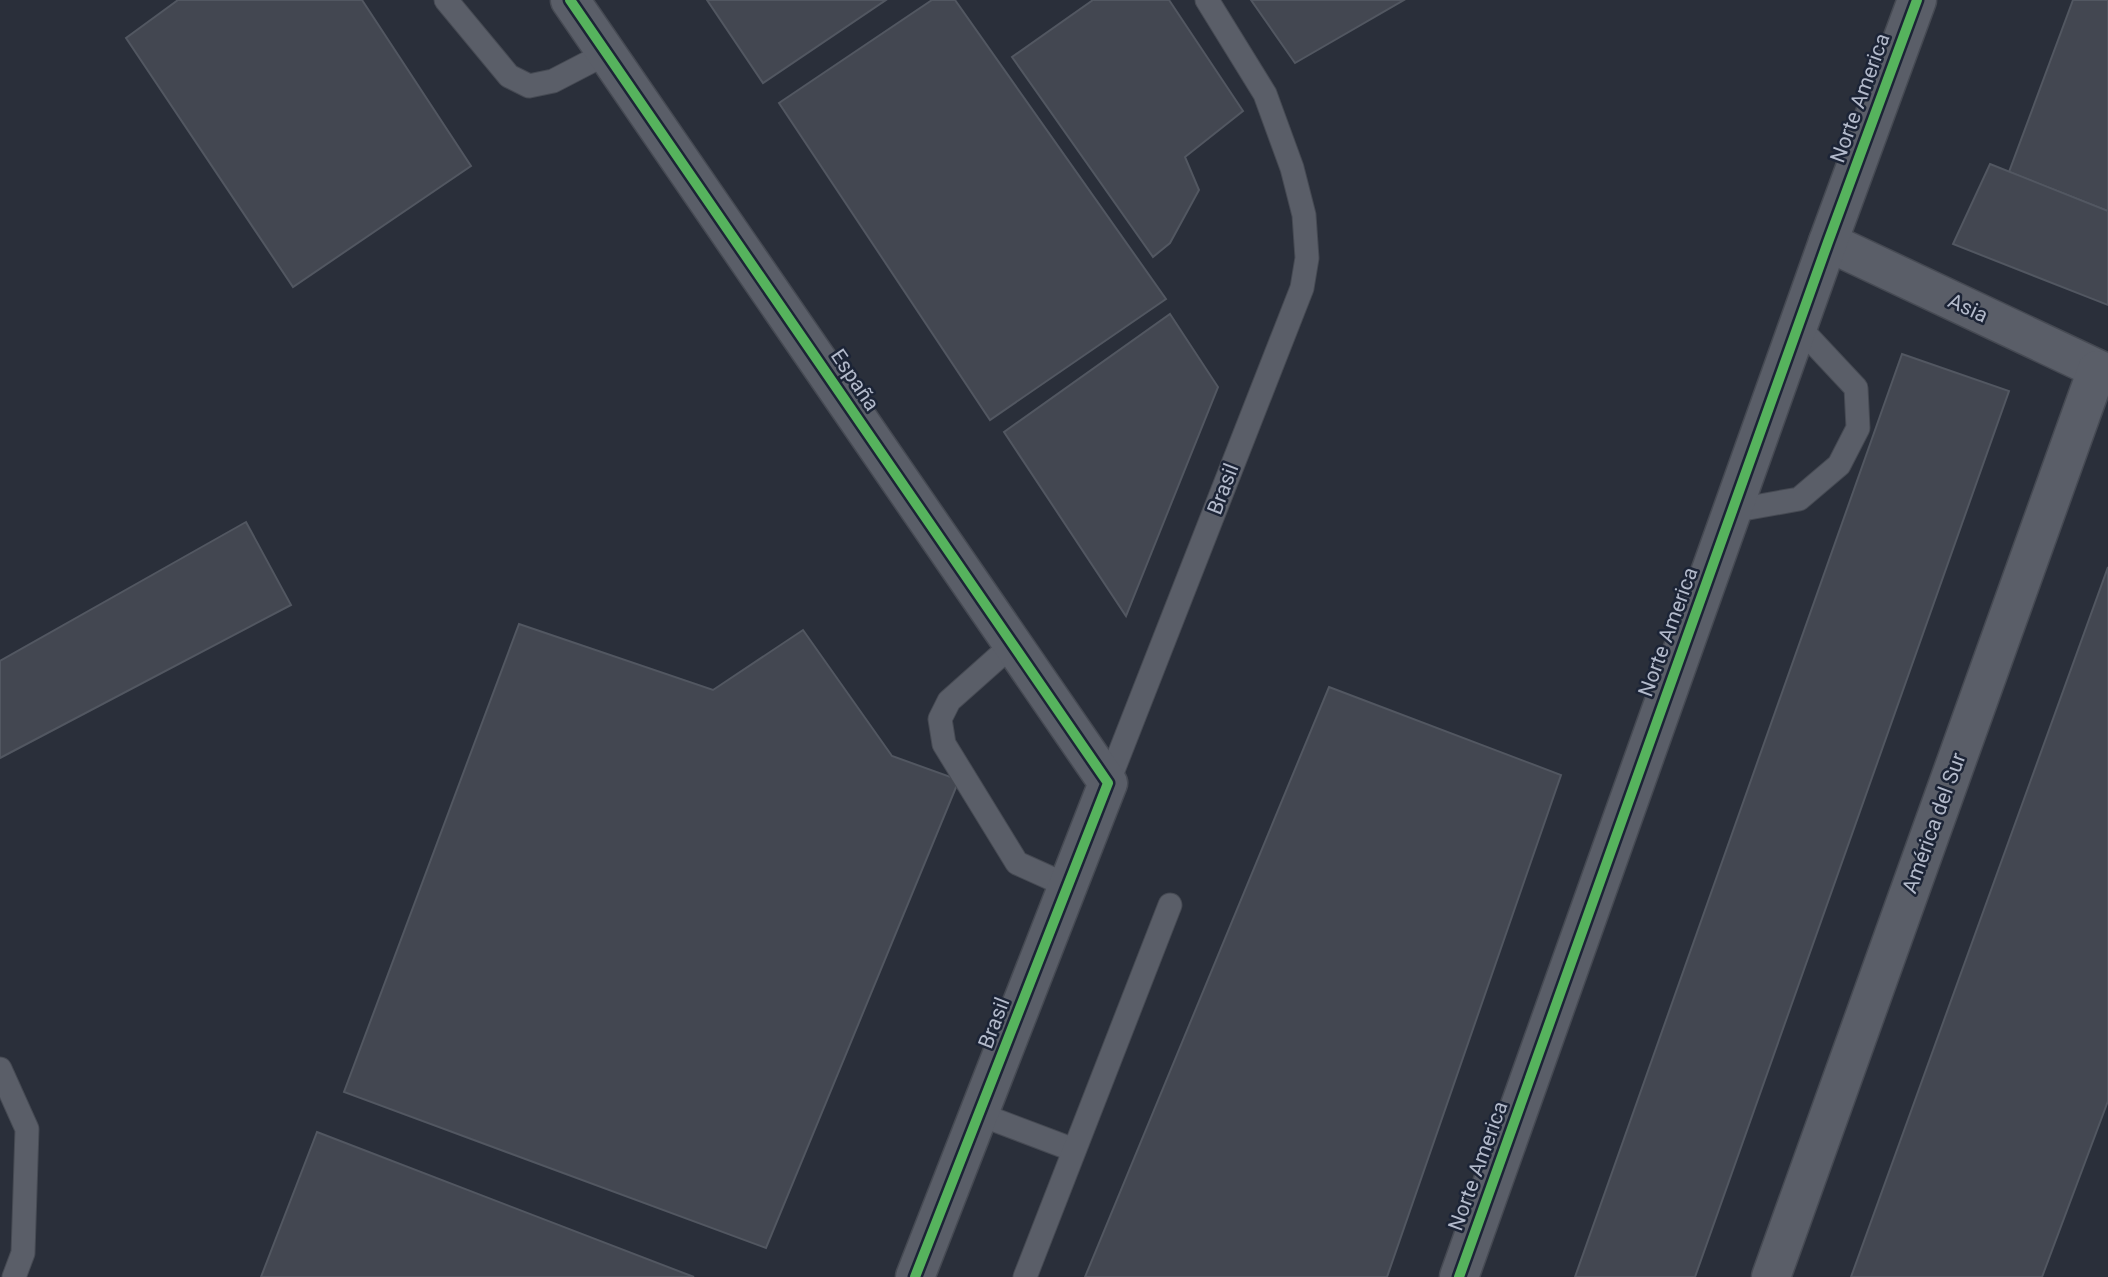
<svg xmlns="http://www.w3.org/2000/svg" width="2108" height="1277" font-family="Roboto,sans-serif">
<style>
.building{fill:#434751;stroke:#525761;stroke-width:2}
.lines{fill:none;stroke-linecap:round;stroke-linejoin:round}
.lane-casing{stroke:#464a53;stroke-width:25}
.street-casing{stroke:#464a53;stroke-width:41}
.lane{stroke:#5a5e68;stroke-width:23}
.street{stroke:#5a5e68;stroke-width:38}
.cycleway-casing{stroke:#1c2436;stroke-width:15}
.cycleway{stroke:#56b35d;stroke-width:10}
.labels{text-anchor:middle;stroke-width:5;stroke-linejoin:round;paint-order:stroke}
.street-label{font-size:21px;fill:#b3bacb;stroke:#1c2436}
</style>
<rect width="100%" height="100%" fill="#2a2f3a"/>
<g class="building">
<path d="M178,0H362L471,166L293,287L126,38Z"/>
<path d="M707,0H886L763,83Z"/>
<path d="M932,0H955L1166,299L990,420L779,103Z"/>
<path d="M1093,0H1169L1243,111L1185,157L1199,190L1170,243L1153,257L1012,57Z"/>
<path d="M1251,0H1404L1295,63Z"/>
<path d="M2073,0H2108V211L2009,172Z"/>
<path d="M1990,164L2108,211V305L1953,244Z"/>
<path d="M1170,314L1218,387L1126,616L1004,432Z"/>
<path d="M1902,354L2009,391L1695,1277H1575Z"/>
<path d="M246,522L291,605L0,758V661Z"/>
<path d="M2108,567V1101L2042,1277H1851Z"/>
<path d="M519,624L713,690L803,630L892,756L959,780L766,1248L344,1092Z"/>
<path d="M1329,687L1561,775L1387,1277H1085Z"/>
<path d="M317,1132L694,1277H261Z"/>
</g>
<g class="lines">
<defs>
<g id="lane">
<path d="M446,0L509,76L529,86L553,81L607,53"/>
<path d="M1732,511L1799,499L1839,465L1858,428L1856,388L1798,326"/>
<path d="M1013,644L949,701L940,719L944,744L1017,863L1068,886"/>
<path d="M1108,783L1302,288L1307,258L1304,215L1292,168L1265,94L1207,0"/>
<path d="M0,1069L27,1129L23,1253L14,1277"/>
<path d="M979,1114L1074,1150"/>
<path d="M1025,1277L1170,905"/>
</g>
<g id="street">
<path d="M570,0L1108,783L915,1277"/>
<path d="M1828,242L2108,374"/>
<path d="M1459,1277L1828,242L1917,0"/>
<path d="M1771,1277L2097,370"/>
</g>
</defs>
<use href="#lane" class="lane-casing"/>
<use href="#street" class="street-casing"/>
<use href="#lane" class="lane"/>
<use href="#street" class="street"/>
<defs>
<g id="cycleway">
<path d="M570,0L1108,783L915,1277"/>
<path d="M1459,1277L1828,242L1917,0"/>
</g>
</defs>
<use href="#cycleway" class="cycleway-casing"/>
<use href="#cycleway" class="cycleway"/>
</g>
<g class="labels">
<g class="street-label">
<text transform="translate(1860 98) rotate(-70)" y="7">Norte America</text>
<text transform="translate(1968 308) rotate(25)" y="7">Asia</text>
<text transform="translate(855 380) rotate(56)" y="7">España</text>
<text transform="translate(1223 489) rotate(-69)" y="7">Brasil</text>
<text transform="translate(1668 632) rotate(-70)" y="7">Norte America</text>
<text transform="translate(1934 823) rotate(-70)" y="7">América del Sur</text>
<text transform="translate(994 1023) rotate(-69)" y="7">Brasil</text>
<text transform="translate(1478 1166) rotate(-70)" y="7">Norte America</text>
</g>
</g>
</svg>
